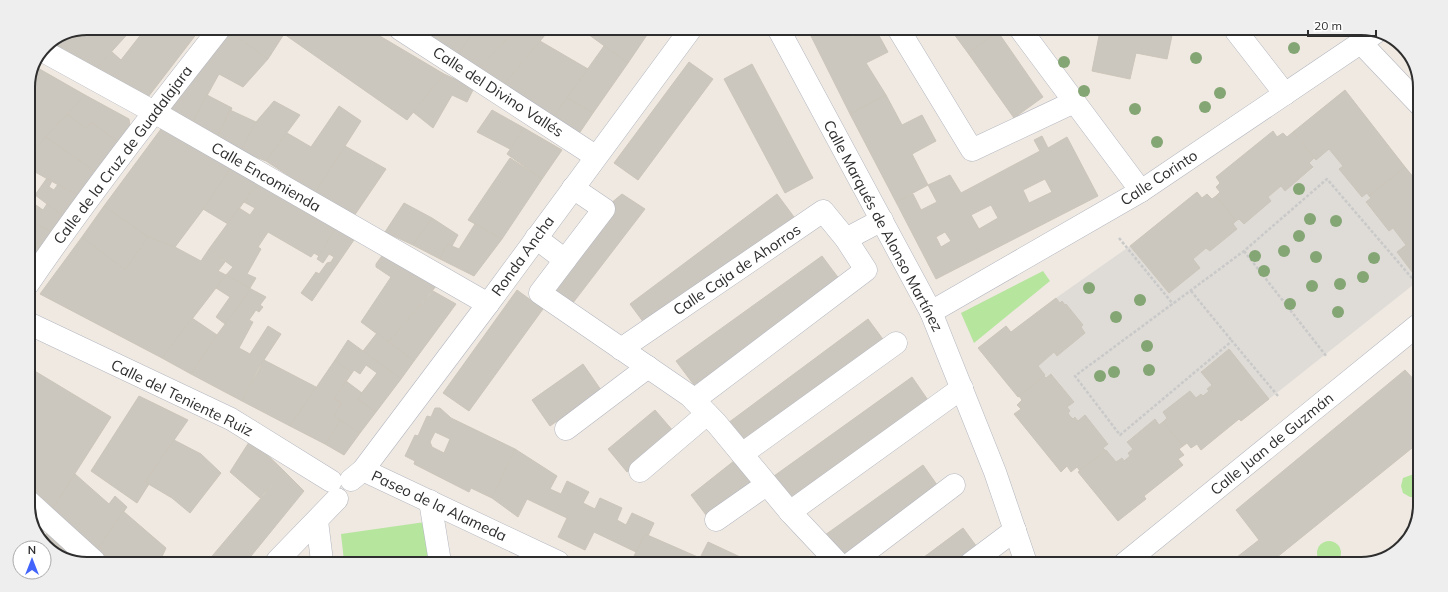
<svg xmlns="http://www.w3.org/2000/svg" width="1448" height="592" font-family="Mulish,sans-serif">
<style>
.green{fill:#b6e59e}
.plaza{fill:#dfdcd8}
.building{fill:#cbc7bf;stroke:#cbc5ba;fill-rule:evenodd}
.lines{fill:none;stroke-linecap:round;stroke-linejoin:round}
.street-casing{stroke:#b4b7c1;stroke-width:23}
.path{stroke:#c9c9c9;stroke-width:2.5;stroke-dasharray:3 2;stroke-linecap:butt}
.street{stroke:#fff;stroke-width:22}
.tree{fill:#84a574}
.labels{text-anchor:middle;stroke-width:3;stroke-linejoin:round;paint-order:stroke}
.street-label{font-size:15px;fill:#2e2e2e;stroke:#fff}
.rim{fill:none;stroke:#2e2e2e;stroke-width:2}
</style>
<rect width="100%" height="100%" fill="#efe9e1"/>
<g class="green">
<path d="M1043,271L1050,281L974,343L961,313Z"/>
<path d="M1414,474L1417,475V497H1410L1403,493L1401,486L1403,478Z"/>
<path d="M425,522L431,562L344,561L341,534Z"/>
<circle cx="1329" cy="553" r="12"/>
</g>
<path class="plaza" d="M1329,149L1343,166L1339,169L1362,197L1367,193L1371,198L1366,203L1389,231L1393,228L1406,245L1397,252L1418,281L1269,399L1229,349L1201,371L1212,385L1207,389L1209,391L1203,396L1201,394L1196,398L1190,391L1163,412L1167,418L1163,422L1159,425L1155,419L1127,441L1133,449L1128,452L1130,456L1124,461L1121,458L1116,462L1103,448L1108,443L1085,416L1078,421L1076,417L1073,419L1068,413L1070,411L1067,407L1074,402L1052,374L1046,378L1038,366L1054,352L1057,356L1085,333L1081,327L1083,325L1066,304L1065,305L1062,301L1060,303L1056,298L1130,246L1169,293L1200,268L1193,259L1206,248L1210,251L1237,229L1233,224L1239,219L1244,224L1271,201L1268,197L1281,186L1285,191L1313,168L1309,163L1314,158L1316,160Z"/>
<g class="building">
<path d="M87,28H133L94,71L46,45Z"/>
<path d="M146,28H201L145,101L94,71L112,52L121,60Z"/>
<path d="M232,28L368,29L444,74L407,120L284,34L268,59L229,32Z"/>
<path d="M436,29H475L457,57L427,39Z"/>
<path d="M475,29H516L477,71L457,57Z"/>
<path d="M516,29H550L503,86L477,71Z"/>
<path d="M581,29H651L628,63Z"/>
<path d="M808,30H850L853,37L866,30H876L888,52L866,63L886,95L850,114Z"/>
<path d="M951,30H996L998,32L968,53Z"/>
<path d="M1100,31H1173L1167,59L1136,53L1130,79L1092,71Z"/>
<path d="M229,32L268,59L243,87L219,74L193,121L168,109Z"/>
<path d="M998,32L1043,97L1014,118L968,53Z"/>
<path d="M540,41L588,69L550,121L503,86Z"/>
<path d="M604,46L628,63L593,113L567,98Z"/>
<path d="M689,62L713,79L638,180L614,163Z"/>
<path d="M752,64L813,178L785,193L724,79Z"/>
<path d="M36,67L85,95L28,156V84Z"/>
<path d="M444,74L474,88L467,102L452,95L433,128L413,112Z"/>
<path d="M1345,90L1405,167L1369,196L1367,193L1362,197L1339,169L1343,166L1329,149L1316,160L1293,132Z"/>
<path d="M85,95L129,119L130,126L118,142L91,122L86,129L67,114Z"/>
<path d="M207,95L232,108L218,135L193,121Z"/>
<path d="M886,95L902,125L922,115L936,141L912,154L928,185L896,202L850,114Z"/>
<path d="M567,98L593,113L576,138L550,121Z"/>
<path d="M274,101L300,115L266,161L240,151L256,122Z"/>
<path d="M339,106L361,121L315,193L266,161L287,133L311,147Z"/>
<path d="M230,110L256,122L240,151L218,135Z"/>
<path d="M492,110L524,128L510,149L477,132Z"/>
<path d="M67,114L86,129L91,122L118,142L96,172L46,137Z"/>
<path d="M166,128L232,166L214,195L175,247L148,237L104,206L161,129Z"/>
<path d="M524,128L562,150L542,179L507,154Z"/>
<path d="M1273,131L1277,137L1283,133L1287,137L1293,132L1314,158L1309,163L1313,167L1285,191L1281,186L1268,197L1271,201L1244,224L1239,219L1236,221L1216,196L1220,192L1216,187L1220,183L1216,177Z"/>
<path d="M1042,136L1048,148L1067,137L1098,196L936,279L896,202L913,194L921,210L937,202L928,185L950,175L961,193L1040,151L1034,140ZM1045,179L1052,192L1029,203L1023,190ZM991,205L998,218L979,229L971,215ZM945,232L951,241L941,247L936,237Z"/>
<path d="M46,137L96,172L78,196L28,168V156Z"/>
<path d="M345,146L386,169L354,216L315,193Z"/>
<path d="M510,158L542,179L502,239L468,220Z"/>
<path d="M232,166L259,181L228,224L203,209Z"/>
<path d="M1405,167L1419,184L1418,280L1397,252L1406,245L1393,228L1389,231L1366,202L1371,198L1369,196Z"/>
<path d="M47,178L52,181L49,187L54,190L58,184L78,196L63,216L35,195Z"/>
<path d="M259,181L337,226L319,256L314,253L311,257L268,232L258,247L261,249L247,274L256,278L250,288L226,275L233,267L209,249L239,208L250,215L255,208L244,202Z"/>
<path d="M1197,192L1202,198L1207,194L1212,199L1216,196L1236,221L1233,224L1237,229L1210,251L1206,248L1193,259L1200,268L1169,293L1130,246Z"/>
<path d="M622,194L645,209L569,308L550,287L604,209Z"/>
<path d="M777,194L794,217L647,327L630,304Z"/>
<path d="M30,201L43,210L47,204L63,216L51,232L28,220V204Z"/>
<path d="M404,203L432,218L413,245L385,232Z"/>
<path d="M104,206L148,237L125,270L82,237Z"/>
<path d="M432,218L458,235L452,246L447,244L440,259L413,245Z"/>
<path d="M34,223L51,232L28,263V232Z"/>
<path d="M475,224L502,239L474,276L440,259L447,244L459,249Z"/>
<path d="M337,226L356,237L312,301L301,293L316,272L319,274L327,263L331,262L334,257L329,254L323,263L317,259Z"/>
<path d="M82,237L125,270L148,237L173,246L201,261L209,249L225,262L218,271L226,275L162,358L40,294Z"/>
<path d="M384,253L438,284L388,342L361,322L391,277L376,267V264Z"/>
<path d="M822,256L840,280L694,385L676,361Z"/>
<path d="M226,275L251,289L225,324L216,317L230,297L216,288Z"/>
<path d="M251,289L266,297L260,305L263,307L259,312L256,310L249,320L253,322L239,348L250,354L268,326L281,334L258,369L242,401L191,374L217,335Z"/>
<path d="M517,290L543,309L469,411L443,393Z"/>
<path d="M433,291L456,304L414,361L388,342Z"/>
<path d="M1056,298L1060,303L1062,301L1065,305L1066,304L1083,325L1081,327L1085,333L1057,356L1054,352L1038,366L1045,375L1018,397L978,348L1006,326L1011,332Z"/>
<path d="M192,318L217,335L191,374L162,358Z"/>
<path d="M868,319L885,342L745,444L728,423Z"/>
<path d="M377,333L414,361L401,379L363,351Z"/>
<path d="M348,340L401,379L376,412L357,399L377,373L366,365L360,374L354,370L352,373L335,360Z"/>
<path d="M1229,349L1269,399L1241,421L1239,419L1201,450L1197,444L1191,448L1187,443L1183,446L1163,422L1167,418L1163,412L1190,391L1196,398L1201,394L1203,396L1209,391L1207,389L1212,385L1201,372Z"/>
<path d="M264,360L316,387L290,426L242,401Z"/>
<path d="M335,360L352,373L334,399L342,403L334,416L341,420L325,444L290,426Z"/>
<path d="M583,364L601,390L550,426L532,400Z"/>
<path d="M28,367L111,417L53,508L28,485Z"/>
<path d="M1405,370L1418,384L1417,444L1276,558L1281,564H1228L1259,540L1236,510Z"/>
<path d="M1051,374L1074,402L1067,407L1070,411L1068,413L1070,416L1073,419L1075,417L1078,421L1085,415L1108,444L1103,448L1105,450L1080,471L1077,467L1071,472L1067,466L1061,472L1014,414L1021,409L1017,405L1022,400L1019,396L1044,376L1046,378Z"/>
<path d="M912,377L930,403L787,506L767,481Z"/>
<path d="M346,381L362,393L357,399L376,412L360,433L334,416L342,403L334,399Z"/>
<path d="M139,396L188,420L145,482L149,484L137,503L91,471Z"/>
<path d="M435,408H440L451,418L515,449L492,498L471,488L469,492L414,464L415,461L405,456L415,435L418,436L427,416L431,417ZM435,432L450,439L444,453L432,447L430,442Z"/>
<path d="M655,410L674,432L627,472L608,449Z"/>
<path d="M1155,419L1159,425L1163,422L1183,446L1179,449L1184,455L1178,459L1183,465L1144,496L1146,499L1118,521L1078,472L1106,450L1116,462L1122,458L1124,461L1130,456L1128,453L1133,449L1127,442Z"/>
<path d="M341,420L360,433L344,455L325,444Z"/>
<path d="M251,439L284,471L260,498L230,472Z"/>
<path d="M174,440L201,454L221,473L190,513L172,498L145,482Z"/>
<path d="M515,449L557,476L550,489L561,494L567,481L589,492L583,503L595,509L600,498L622,508L617,520L626,525L632,513L654,523L648,536L645,534L636,552L594,532L585,550L558,537L567,518L527,499L518,517L492,498Z"/>
<path d="M739,457L758,482L709,519L691,495Z"/>
<path d="M923,465L940,489L842,559L825,535Z"/>
<path d="M284,471L304,491L247,561H208Z"/>
<path d="M75,474L109,504L115,496L127,507L97,550L53,508Z"/>
<path d="M123,511L166,548L160,561H108L97,550Z"/>
<path d="M963,528L977,547L955,563H916Z"/>
<path d="M48,532L58,543L52,549L40,540Z"/>
<path d="M645,534L700,558L698,562H631Z"/>
<path d="M708,542L751,562H698Z"/>
<path d="M58,543L69,554L64,558L52,549Z"/>
</g>
<g class="lines">
<defs>
<g id="street">
<path d="M400,29L595,156"/>
<path d="M779,30L931,312L995,472L1026,563"/>
<path d="M899,30L972,150L1074,102"/>
<path d="M1021,30L1141,191"/>
<path d="M1236,31L1285,94"/>
<path d="M1361,43L1420,105"/>
<path d="M43,51L154,112L488,304"/>
<path d="M536,238L565,260L604,209L573,188"/>
<path d="M565,260L540,293L690,396L717,424L790,512L838,563"/>
<path d="M28,284C88,196 154,112 220,28"/>
<path d="M931,312L1141,191L1378,31"/>
<path d="M28,323L231,419L331,481"/>
<path d="M621,349L823,211L846,239L882,220"/>
<path d="M694,400L866,270L846,239"/>
<path d="M566,429L648,367"/>
<path d="M742,454L896,343"/>
<path d="M363,470L558,562"/>
<path d="M640,471L707,414"/>
<path d="M351,480L363,470L488,304L690,30"/>
<path d="M28,501L94,561"/>
<path d="M430,501L440,562"/>
<path d="M790,512L962,388"/>
<path d="M716,520L766,485"/>
<path d="M317,521L322,561"/>
<path d="M277,561L337,499"/>
<path d="M851,563L954,485"/>
<path d="M971,563L1015,530"/>
<path d="M1125,563L1418,325"/>
</g>
</defs>
<use href="#street" class="street-casing"/>
<g class="path">
<path d="M1119,238L1173,304"/>
<path d="M1244,251L1327,357"/>
<path d="M1191,291L1232,341"/>
<path d="M1278,396L1232,341L1120,435L1075,376L1244,251L1327,179L1417,284"/>
</g>
<use href="#street" class="street"/>
</g>
<g class="tree">
<circle cx="1294" cy="48" r="6"/>
<circle cx="1196" cy="58" r="6"/>
<circle cx="1064" cy="62" r="6"/>
<circle cx="1084" cy="91" r="6"/>
<circle cx="1220" cy="93" r="6"/>
<circle cx="1205" cy="107" r="6"/>
<circle cx="1135" cy="109" r="6"/>
<circle cx="1157" cy="142" r="6"/>
<circle cx="1299" cy="189" r="6"/>
<circle cx="1310" cy="219" r="6"/>
<circle cx="1336" cy="221" r="6"/>
<circle cx="1299" cy="236" r="6"/>
<circle cx="1284" cy="251" r="6"/>
<circle cx="1255" cy="256" r="6"/>
<circle cx="1316" cy="257" r="6"/>
<circle cx="1374" cy="258" r="6"/>
<circle cx="1264" cy="271" r="6"/>
<circle cx="1363" cy="277" r="6"/>
<circle cx="1340" cy="284" r="6"/>
<circle cx="1312" cy="286" r="6"/>
<circle cx="1089" cy="288" r="6"/>
<circle cx="1140" cy="300" r="6"/>
<circle cx="1290" cy="304" r="6"/>
<circle cx="1338" cy="312" r="6"/>
<circle cx="1116" cy="317" r="6"/>
<circle cx="1147" cy="346" r="6"/>
<circle cx="1149" cy="370" r="6"/>
<circle cx="1114" cy="372" r="6"/>
<circle cx="1100" cy="376" r="6"/>
</g>
<g class="labels">
<g class="street-label">
<text transform="translate(498 92) rotate(33)" y="5">Calle del Divino Vallés</text>
<text transform="translate(123 155) rotate(-53)" y="5">Calle de la Cruz de Guadalajara</text>
<text transform="translate(266 177) rotate(30)" y="5">Calle Encomienda</text>
<text transform="translate(1159 178) rotate(-33)" y="5">Calle Corinto</text>
<text transform="translate(883 226) rotate(62)" y="5">Calle Marqués de Alonso Martínez</text>
<text transform="translate(523 256) rotate(-54)" y="5">Ronda Ancha</text>
<text transform="translate(737 270) rotate(-34)" y="5">Calle Caja de Ahorros</text>
<text transform="translate(182 398) rotate(26)" y="5">Calle del Teniente Ruiz</text>
<text transform="translate(1272 444) rotate(-39)" y="5">Calle Juan de Guzmán</text>
<text transform="translate(439 506) rotate(25)" y="5">Paseo de la Alameda</text>
</g>
</g>
<path d="M0 0H1448V592H0ZM87 35H1361A52 52 0 0 1 1413 87V505A52 52 0 0 1 1361 557H87A52 52 0 0 1 35 505V87A52 52 0 0 1 87 35Z" fill="#eee" fill-rule="evenodd"/>
<path class="rim" d="M87 35H1361A52 52 0 0 1 1413 87V505A52 52 0 0 1 1361 557H87A52 52 0 0 1 35 505V87A52 52 0 0 1 87 35Z"/>
<g transform="translate(32 560)"><circle r="19" fill="#ffffff" stroke="#ababab"/>
<path d="M0-3L7 15L0 10L-7 15Z" fill="#4264fb"/>
<text y="-6" font-size="11" font-weight="bold" text-anchor="middle" fill="#2e2e2e">N</text>
</g>
<path d="M1308 30v6h68v-6" fill="none" stroke="#2e2e2e" stroke-width="2"/>
<text x="1314" y="30" font-size="12" fill="#2e2e2e" stroke="#ffffff" stroke-width="3" paint-order="stroke">20 m</text>
</svg>
